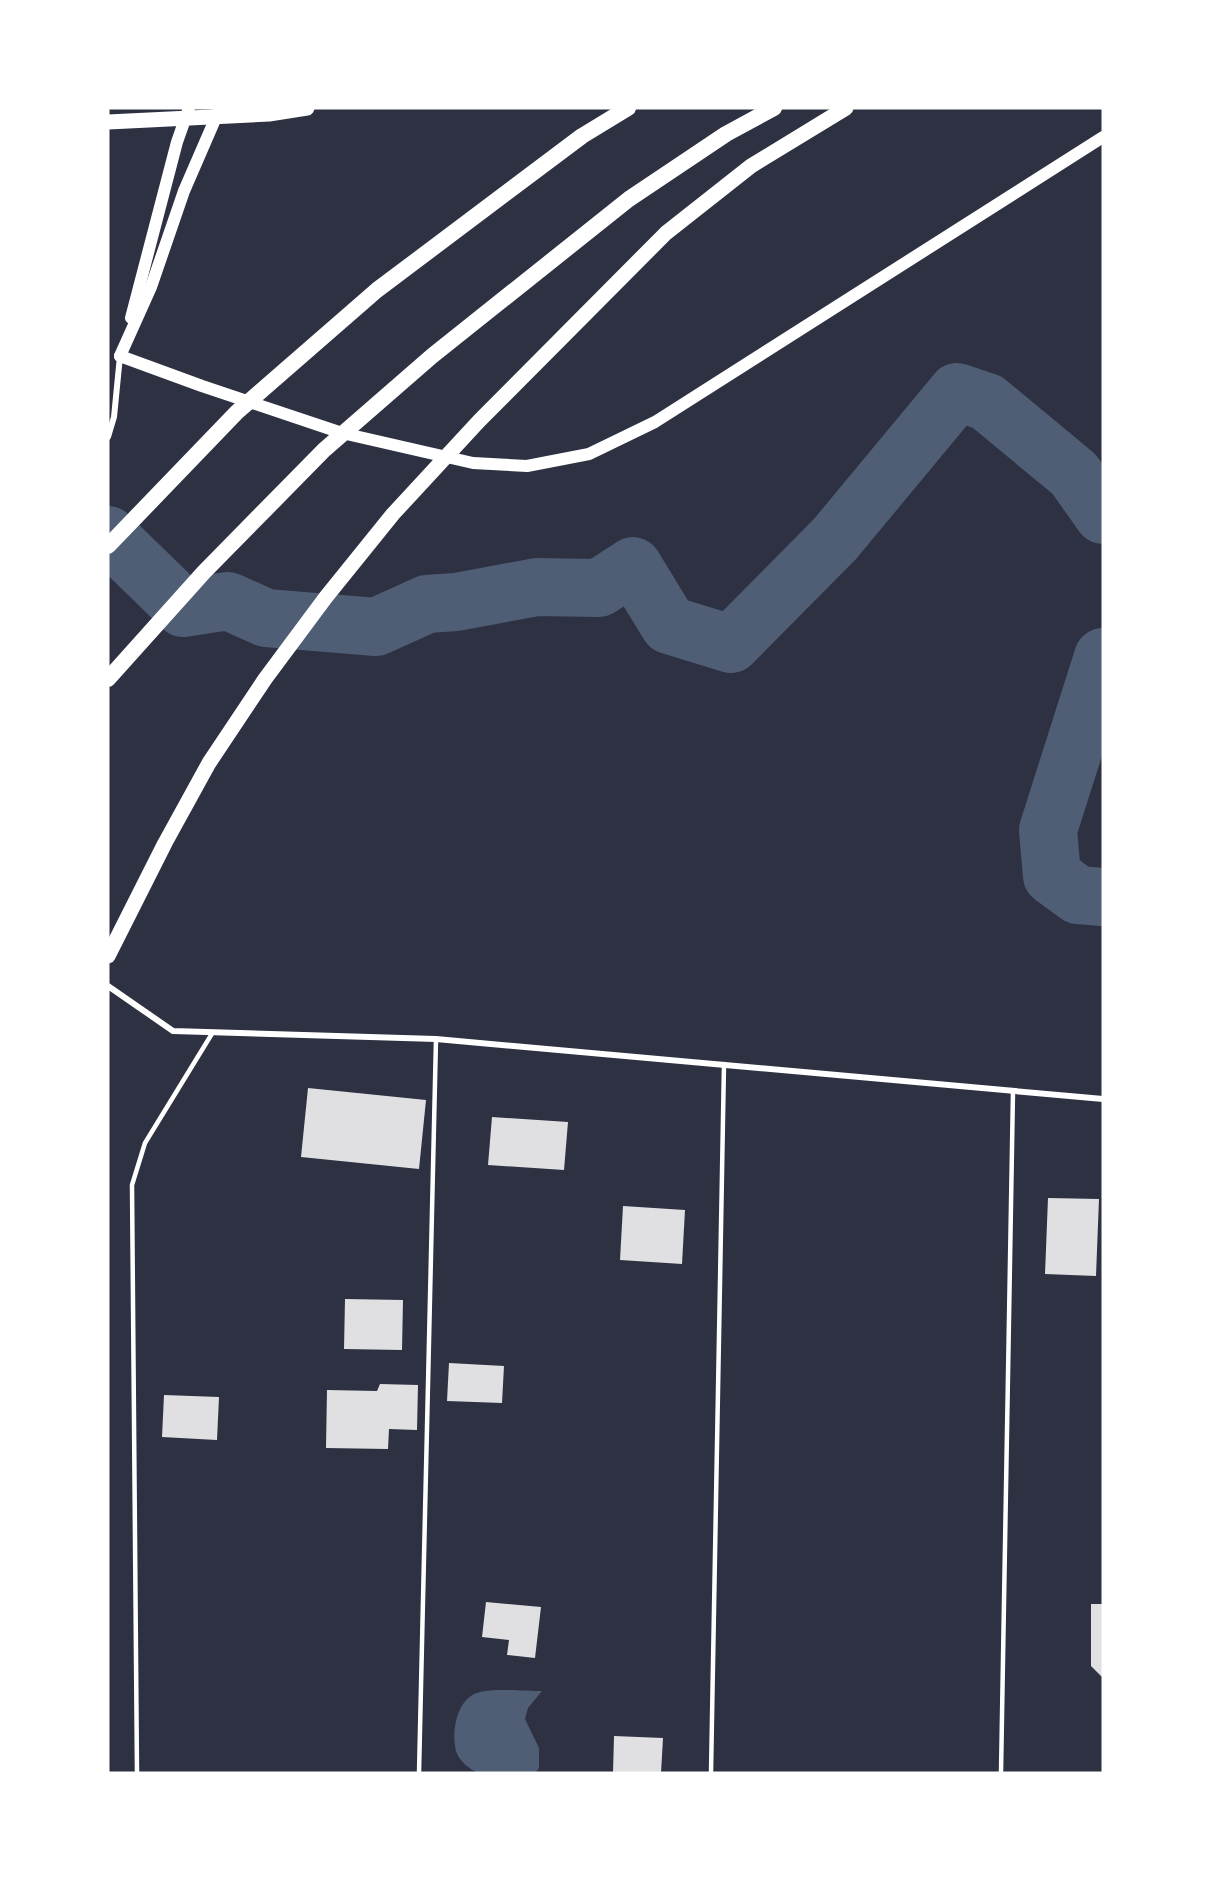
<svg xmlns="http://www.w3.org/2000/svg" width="1211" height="1881" font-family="'Sofia Sans Condensed',sans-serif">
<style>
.water{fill:#4f5d75}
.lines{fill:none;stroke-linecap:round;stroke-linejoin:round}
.river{stroke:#4f5d75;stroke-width:58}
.building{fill:#e0e0e3}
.service{stroke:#fff;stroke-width:4.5}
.minor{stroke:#fff;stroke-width:6}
.secondary{stroke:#fff;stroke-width:12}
.primary{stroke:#fff;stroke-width:15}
.trunk{stroke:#fff;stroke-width:16}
</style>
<rect width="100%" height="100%" fill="#2d3142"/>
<path class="water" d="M542,1691L528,1708L525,1719L539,1748V1768L535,1773H479C470,1770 459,1761 456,1751C451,1731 457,1697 480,1692C494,1688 526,1691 542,1691Z"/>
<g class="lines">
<g class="river">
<path d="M108,535L183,608L228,601L266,618L376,627L427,604L456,602L537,587L599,588L633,566L669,625L731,644L835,539L957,392L987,402L1074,474L1103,515"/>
<path d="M1103,657L1048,830L1052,876L1078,895L1103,897"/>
</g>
</g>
<g class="building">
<path d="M308,1088L426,1100L419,1169L301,1157Z"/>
<path d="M492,1117L568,1122L564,1170L488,1165Z"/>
<path d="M1048,1198L1099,1199L1096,1276L1045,1274Z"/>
<path d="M623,1206L685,1210L682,1264L620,1260Z"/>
<path d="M345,1299L403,1300L402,1350L344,1349Z"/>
<path d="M449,1363L504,1366L502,1403L447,1401Z"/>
<path d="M380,1384L418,1385L417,1430L389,1429L388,1449L326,1448L327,1390L377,1391Z"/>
<path d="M164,1395L219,1397L217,1440L162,1437Z"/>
<path d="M486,1602L541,1607L535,1658L507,1655L509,1640L482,1637Z"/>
<path d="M1091,1604H1103V1678L1091,1666Z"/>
<path d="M614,1736L663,1738L661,1773H613Z"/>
</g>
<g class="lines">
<g class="service">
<path d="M137,1773L132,1185L145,1143L213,1032"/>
<path d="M419,1773L436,1039"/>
<path d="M711,1773L724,1064"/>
<path d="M1001,1773L1013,1091"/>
</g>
<g class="minor">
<path d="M108,437L114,417L120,356"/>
<path d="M108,986L173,1031L436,1039L1103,1099"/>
</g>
<g class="secondary">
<path d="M131,318L177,142L189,108"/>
<path d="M120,356L202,386L342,433L473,463L527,466L589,454L655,422L1103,137"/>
<path d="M120,356L151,287L184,191L220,108"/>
</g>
<g class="primary">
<path d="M108,122L269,114L307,108"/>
<path d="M108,956L165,843L209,763L265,679L326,597L393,514L479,421L666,233L751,166L846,108"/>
</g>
<g class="trunk">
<path d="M108,546L237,412L377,290L582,136L628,108"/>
<path d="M108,679L204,572L324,450L432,356L629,199L726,134L774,108"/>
</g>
</g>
<rect width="1211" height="1881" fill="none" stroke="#ffffff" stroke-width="219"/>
</svg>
